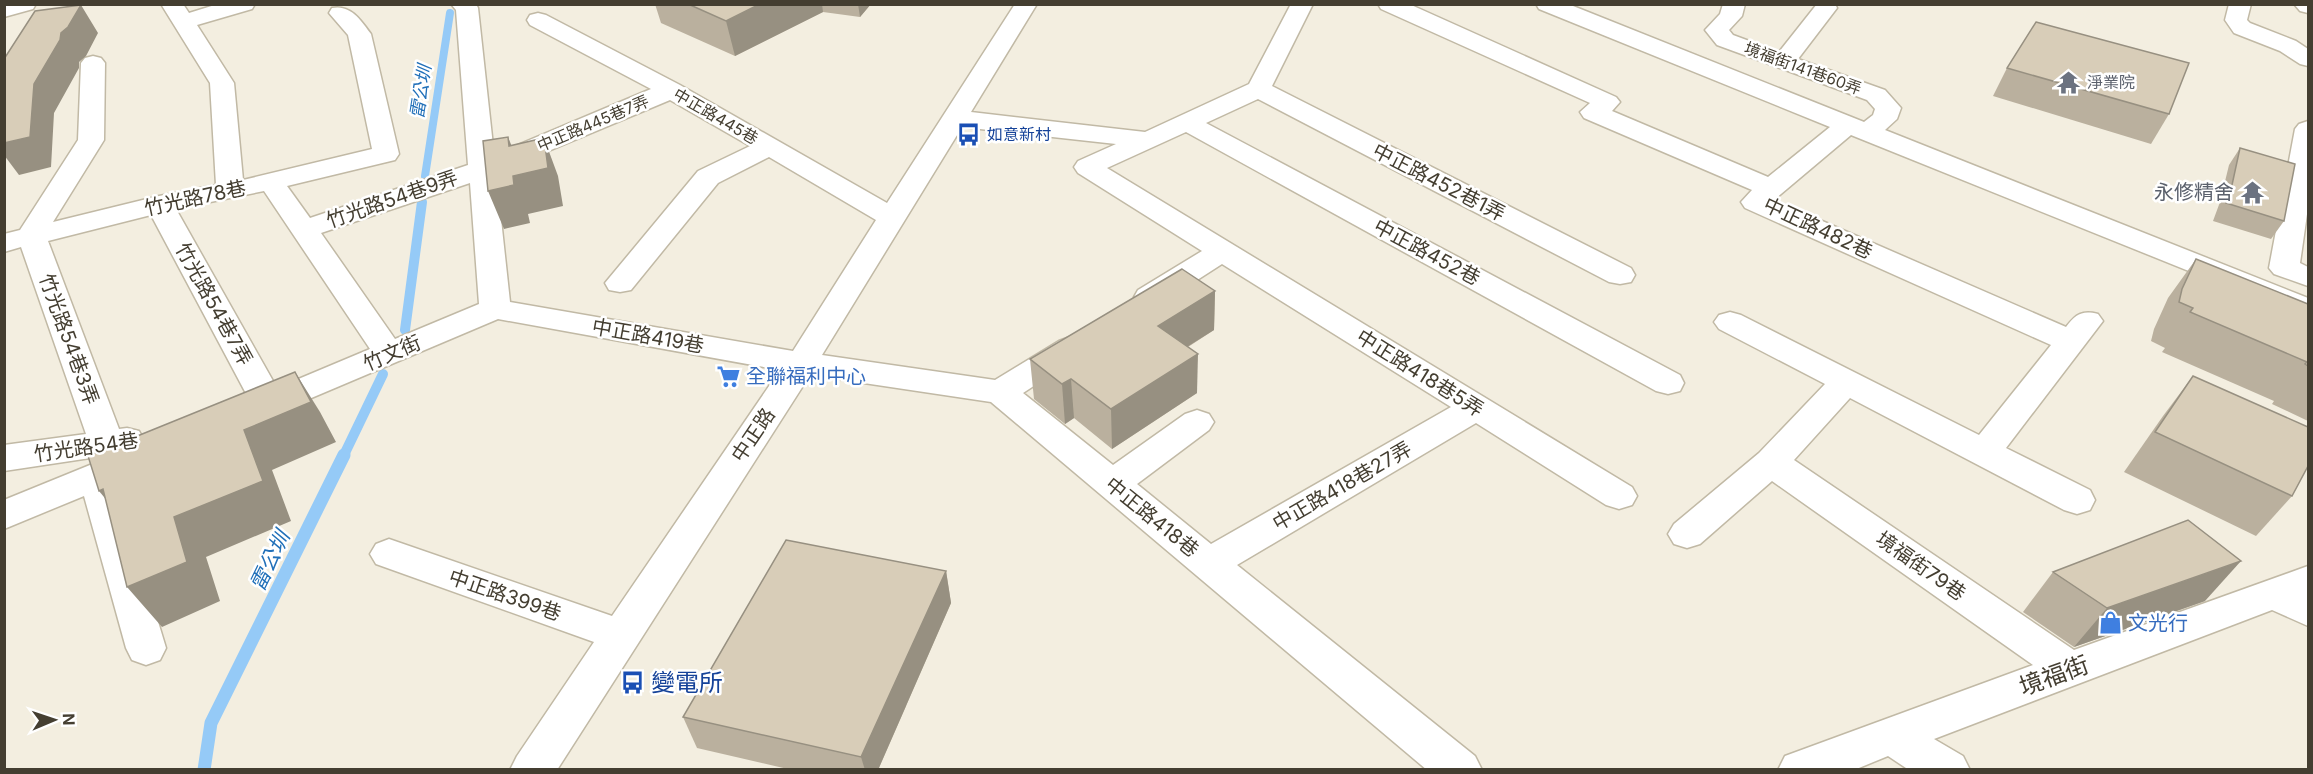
<svg xmlns="http://www.w3.org/2000/svg" width="2313" height="774" font-family="Inter,'Noto Sans TC',sans-serif">
<style>
.lines{fill:none;stroke-linecap:round;stroke-linejoin:round}
.stream-far2{stroke:#95caf7;stroke-width:8}
.stream-far1{stroke:#95caf7;stroke-width:10}
.stream{stroke:#95caf7;stroke-width:13}
.minor-casing{stroke:#c1b9a5;stroke-width:3}
.minor{fill:#fff;fill-rule:evenodd}
.wall{fill:#bab09e}
.shaded-wall{fill:#979081}
.building{fill:#d8cdb8;stroke:#979081;stroke-width:1.5}
.labels{text-anchor:middle;stroke-width:5;stroke-linejoin:round;paint-order:stroke}
.far-street-label{font-size:16px;fill:#443e31;stroke:#fff}
.far-worship-label{font-size:16px;fill:#5b616d;stroke:#fff;text-anchor:start}
.far-transit-label{font-size:16px;fill:#164399;stroke:#fff;text-anchor:start}
.far-water-label{font-size:18px;font-style:italic;fill:#2170b9;stroke:#fff}
.street-label{font-size:20px;fill:#443e31;stroke:#fff}
.worship-label{font-size:20px;fill:#5b616d;stroke:#fff;text-anchor:end}
.shop-label{font-size:20px;fill:#366cbe;stroke:#fff;text-anchor:start}
.water-label{font-size:21px;font-style:italic;fill:#2170b9;stroke:#fff}
.near-street-label{font-size:24px;fill:#443e31;stroke:#fff}
.near-transit-label{font-size:24px;fill:#164399;stroke:#fff;text-anchor:start}
</style>
<rect width="100%" height="100%" fill="#f3eee0"/>
<g class="lines">
<path class="stream-far2" d="M425,176L450,13"/>
<g class="stream-far1">
<path d="M405,330L422,202"/>
<path d="M343,457L383,374"/>
</g>
<path class="stream" d="M204,770L211,723L344,455"/>
<defs>
<g id="minor">
<path d="M4,4H36L33,9L4,17Z"/>
<path d="M161,4H183L189,13L218,4H255L252,9L197,25L234,83L243,180L372,149L348,35L329,13L332,8C350,4 361,20 371,34L399,154L395,160L287,186L310,218L468,165L456,10L451,4H476L478,8L494,155L651,89L530,25L527,20L530,15L538,13L546,15L680,85L887,203L1015,4H1037L971,112L1145,132L1249,84L1291,4H1313L1272,86L1631,268L1635,275L1631,282L1620,284L1609,282L1258,99L1206,123L1680,375L1684,383L1680,391L1668,394L1656,391L1186,132L1107,168L1632,487L1637,496L1632,505L1619,509L1606,505L1476,423L1237,565L1475,756L1482,770H1427L991,402L810,375L557,770H510L517,756L594,642L376,564L370,554L376,544L389,539L612,616L780,370L498,319L264,418L252,414L247,406L250,401L151,215L48,241L119,429L127,428L139,431L144,440L139,448L148,451L154,460L148,469L116,483L166,648L160,660L146,665L132,660L126,648L84,496L4,529V500L117,454L4,471V445L86,434L21,247L4,252V234L20,230L78,140L81,63L85,58L93,56L101,58L105,63L104,140L53,222L159,196L216,185L210,83ZM670,100L750,146L698,171L605,283L609,290L620,292L631,290L718,183L769,157L876,220L793,351L510,302L496,173ZM962,127L1116,144L1078,161L1074,167L1078,173L1202,251L1138,290L1134,297L1138,304L1149,307L1160,304L1222,264L1451,407L1211,544L1137,484L1209,430L1214,422L1209,414L1197,410L1185,414L1113,465L1023,393L1081,355L1086,348L1081,341L1070,337L1059,341L995,380L822,355ZM470,183L479,304L395,339L321,233ZM264,191L370,349L277,388L176,209Z"/>
<path d="M1378,4H1409L1616,97L1620,102L1612,111L1768,177L1830,127L1539,9L1536,4H1568L1864,122L1873,115L1875,109L1867,100L1717,45L1705,30L1720,14L1723,4H1745L1742,16L1729,30L1733,35L1779,52L1817,4H1835L1837,8L1798,59L1885,90L1901,108L1897,119L1885,130L2308,298V319L1851,135L1774,200L2066,327C2076,314 2082,310 2098,314L2103,321L2006,448L2090,490L2095,500L2090,510L2077,514L2064,510L1850,398L1794,460L2074,650L2308,566V626L2272,610L1934,739L1963,756L1970,770H1909L1888,756L1854,770H1778L1785,756L2033,665L1772,481L1700,544L1687,548L1674,544L1668,534L1674,524L1759,453L1825,384L1719,329L1714,322L1719,315L1730,312L1741,315L1979,435L2051,345L1745,208L1741,202L1752,190L1584,118L1580,112L1590,103L1381,9Z"/>
<path d="M2229,4H2251L2247,20L2250,23L2296,41L2308,49V66L2300,64L2280,51L2234,33L2225,20Z"/>
<path d="M2294,4H2308V13L2300,11Z"/>
<path d="M2308,121V207L2300,263L2308,267V286L2274,274L2269,268L2295,129L2299,124Z"/>
</g>
</defs>
<use href="#minor" class="minor-casing"/>
<use href="#minor" class="minor"/>
</g>
<g class="wall">
<path d="M655,4H871L860,17L823,12L735,56L661,23Z"/>
<path d="M2007,68L2169,114L2151,144L1993,96Z"/>
<path d="M2240,148L2284,221L2271,239L2213,221L2220,202L2229,165Z"/>
<path d="M2196,259L2308,304V421L2272,404L2274,401L2162,352L2165,348L2151,341L2154,329L2168,298Z"/>
<path d="M1215,291L1214,330L1188,347L1197,393L1112,449L1074,418L1065,424L1034,399L1030,359Z"/>
<path d="M2193,376L2292,496L2256,536L2124,472L2163,416Z"/>
<path d="M946,571L951,603L878,770H792L697,748L683,717Z"/>
<path d="M2053,572L2205,601L2074,647L2023,612Z"/>
</g>
<g class="shaded-wall">
<path d="M760,4H822L823,12L735,56L726,21Z"/>
<path d="M858,4H871L860,17Z"/>
<path d="M81,5L98,33L86,56L79,62V68L54,113L51,167L19,175L4,155V132L61,33Z"/>
<path d="M508,137L523,174L544,138L558,176L563,206L528,214L530,223L504,229L488,191L513,176Z"/>
<path d="M1215,291L1214,330L1158,365V326Z"/>
<path d="M1198,354L1197,393L1112,449L1111,409Z"/>
<path d="M295,372L320,412L336,442L272,470L291,521L206,557L220,601L162,627L127,587L174,517L244,430Z"/>
<path d="M1071,379L1074,418L1065,424L1062,384Z"/>
<path d="M103,489L132,531L99,491Z"/>
<path d="M2241,561L2205,601L2074,647L2107,608Z"/>
<path d="M946,571L951,603L878,770H865L861,757Z"/>
</g>
<g class="building">
<path d="M688,4H760L726,21Z"/>
<path d="M81,5L68,27L61,33L60,40L34,84L30,137L4,143V59L35,11Z"/>
<path d="M2036,22L2189,63L2169,114L2007,68Z"/>
<path d="M508,137L509,146L544,138L548,168L513,176L514,185L488,191L483,141Z"/>
<path d="M2240,148L2295,164L2284,221L2226,203L2232,185Z"/>
<path d="M2196,259L2308,304V366L2305,364L2307,362L2190,312L2193,308L2179,302L2182,289Z"/>
<path d="M1182,269L1215,291L1158,326L1198,354L1111,409L1071,379L1062,384L1030,359Z"/>
<path d="M295,372L311,402L244,430L263,481L174,517L187,562L127,587L103,489L99,491L88,456Z"/>
<path d="M2193,376L2308,427V466L2292,496L2155,432Z"/>
<path d="M2188,520L2241,561L2107,608L2053,572Z"/>
<path d="M786,540L946,571L861,757L683,717Z"/>
</g>
<defs>
<symbol id="temple-bare" viewBox="-9 -9 18 18"><path d="M0-6L5-2H3V0L6.5 2.5H4V6H1.5V3h-3V6H-4V2.5H-6.5L-3 0V-2H-5Z" fill="#6b7280" stroke="#fff" stroke-width="2.5" paint-order="stroke"/></symbol>
<symbol id="bus-bare" viewBox="-9 -9 18 18"><path d="M-5-6H5V4H4V6H2V4H-2V6H-4V4H-5ZM-3.5-4V0h7V-4ZM-3.5 1.2v1.5H-2V1.2ZM2 1.2v1.5H3.5V1.2Z" fill="#1a4fb4" stroke="#fff" stroke-width="2.5" paint-order="stroke"/></symbol>
<symbol id="supermarket-bare" viewBox="-9 -9 18 18"><path d="M-6-5.5h2.5l.6 2H6L4.5 2H-2.5L-4.4-4H-6ZM-1.5 3.2a1.3 1.3 0 1 0 .1 0ZM3 3.2a1.3 1.3 0 1 0 .1 0Z" fill="#3f7fe0" stroke="#fff" stroke-width="2.5" paint-order="stroke"/></symbol>
<symbol id="shop-bare" viewBox="-9 -9 18 18"><path d="M-5-2.5h2.3a2.7 3.5 0 0 1 5.4 0H5L5.5 6h-11ZM-1.5-2.5h3a1.5 2.3 0 0 0-3 0Z" fill="#3f7fe0" stroke="#fff" stroke-width="2.5" paint-order="stroke"/></symbol>
</defs>
<g fill-rule="evenodd">
<use href="#temple-bare" x="2052" y="66" width="33" height="33"/>
<use href="#bus-bare" x="952" y="118" width="33" height="33"/>
<use href="#temple-bare" x="2236" y="176" width="33" height="33"/>
<use href="#supermarket-bare" x="712" y="360" width="33" height="33"/>
<use href="#shop-bare" x="2094" y="606" width="33" height="33"/>
<use href="#bus-bare" x="616" y="666" width="33" height="33"/>
</g>
<g class="labels">
<g class="far-street-label">
<text transform="translate(1803 68) rotate(20)" y="6">境福街141巷60弄</text>
<text transform="translate(716 116) rotate(30)" y="6">中正路445巷</text>
<text transform="translate(593 123) rotate(-23)" y="6">中正路445巷7弄</text>
</g>
<g class="far-worship-label">
<text x="2087" y="88">淨業院</text>
</g>
<g class="far-transit-label">
<text x="987" y="140">如意新村</text>
</g>
<g class="far-water-label">
<text transform="translate(421 92) rotate(-81)" y="6">雷公圳</text>
</g>
<g class="street-label">
<text transform="translate(1439 182) rotate(27)" y="7">中正路452巷1弄</text>
<text transform="translate(195 198) rotate(-12)" y="7">竹光路78巷</text>
<text transform="translate(392 199) rotate(-19)" y="7">竹光路54巷9弄</text>
<text transform="translate(1818 228) rotate(25)" y="7">中正路482巷</text>
<text transform="translate(1427 252) rotate(28)" y="7">中正路452巷</text>
<text transform="translate(214 304) rotate(61)" y="7">竹光路54巷7弄</text>
<text transform="translate(648 336) rotate(10)" y="7">中正路419巷</text>
<text transform="translate(69 339) rotate(70)" y="7">竹光路54巷3弄</text>
<text transform="translate(392 353) rotate(-23)" y="7">竹文街</text>
<text transform="translate(1420 373) rotate(32)" y="7">中正路418巷5弄</text>
<text transform="translate(753 435) rotate(-56)" y="7">中正路</text>
<text transform="translate(86 447) rotate(-8)" y="7">竹光路54巷</text>
<text transform="translate(1342 486) rotate(-30)" y="7">中正路418巷27弄</text>
<text transform="translate(1152 517) rotate(39)" y="7">中正路418巷</text>
<text transform="translate(1921 566) rotate(35)" y="7">境福街79巷</text>
<text transform="translate(505 595) rotate(19)" y="7">中正路399巷</text>
</g>
<g class="worship-label">
<text x="2234" y="199">永修精舍</text>
</g>
<g class="shop-label">
<text x="746" y="383">全聯福利中心</text>
<text x="2128" y="630">文光行</text>
</g>
<g class="water-label">
<text transform="translate(270 561) rotate(-64)" y="7">雷公圳</text>
</g>
<g class="near-street-label">
<text transform="translate(2054 676) rotate(-20)" y="8">境福街</text>
</g>
<g class="near-transit-label">
<text x="651" y="691">變電所</text>
</g>
</g>
<rect width="2313" height="774" fill="none" stroke="#443e31" stroke-width="12"/>
<g transform="translate(54 720) rotate(88)" stroke="#ffffff" stroke-width="4.5" paint-order="stroke">
<path d="M0-4.5L10 22L0 15L-10 22Z" fill="#443e31"/>
<text y="-9" font-size="16" font-weight="bold" text-anchor="middle" fill="#443e31">N</text>
</g>
</svg>
